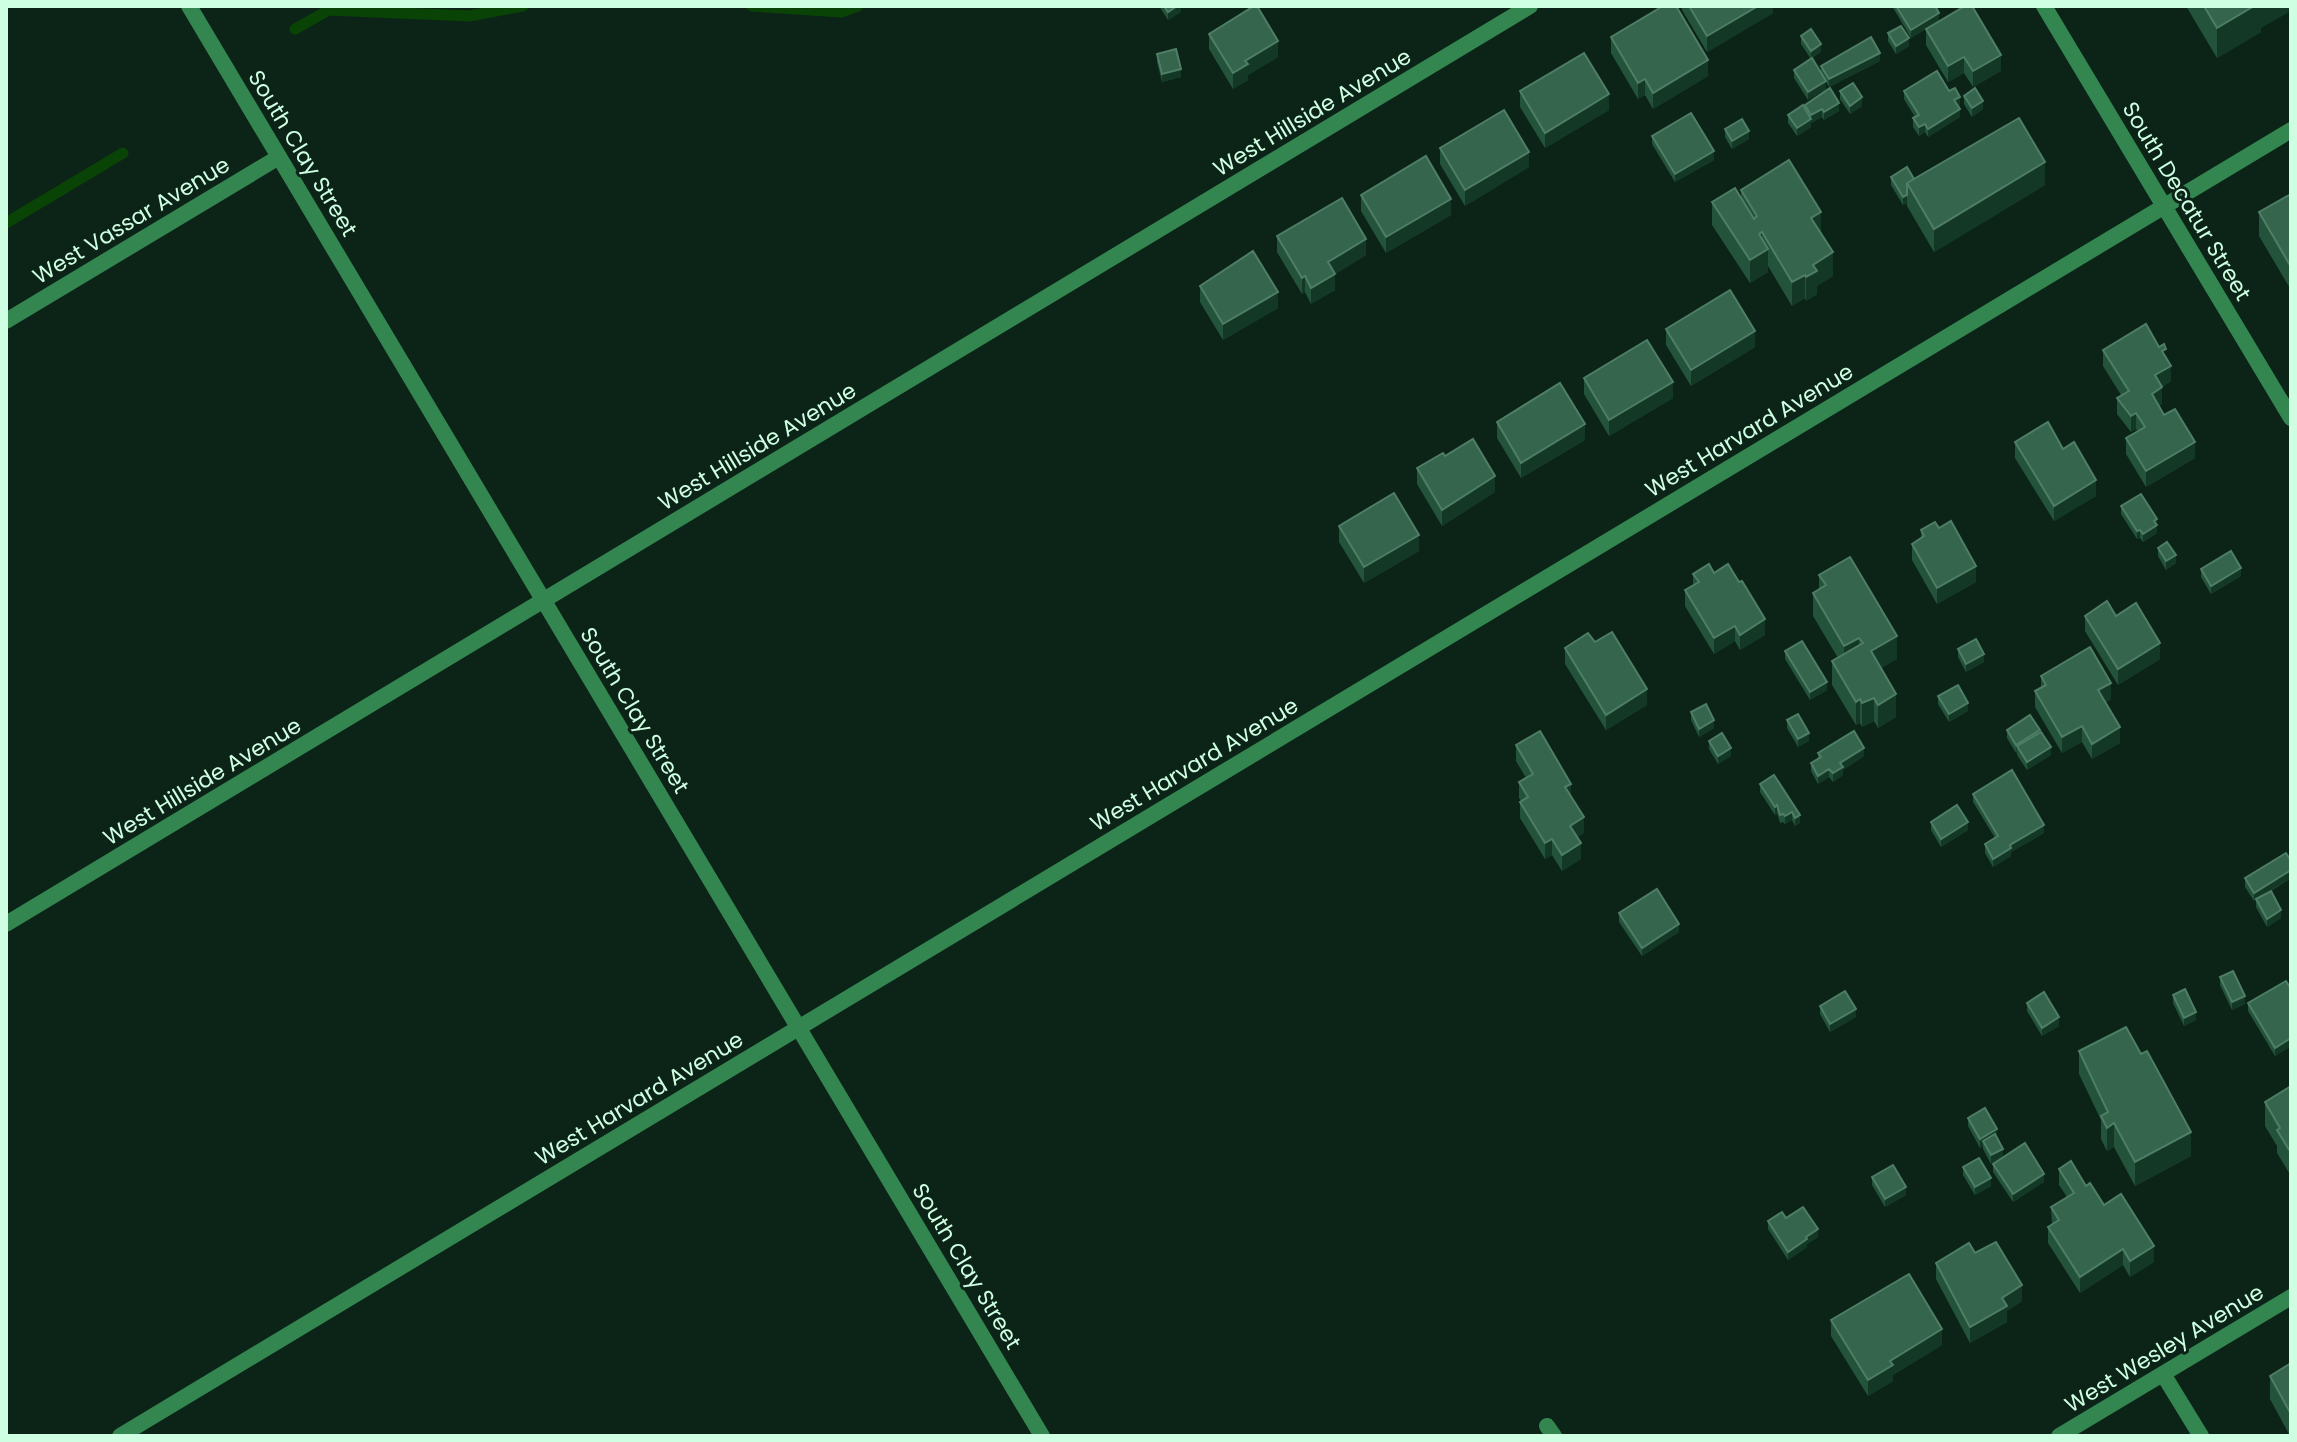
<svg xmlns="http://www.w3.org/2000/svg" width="2297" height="1442" font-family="Poppins,sans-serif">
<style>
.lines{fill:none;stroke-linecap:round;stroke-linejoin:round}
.stream{stroke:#0a4306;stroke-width:11}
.lane{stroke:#348650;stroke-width:16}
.street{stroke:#348650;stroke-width:16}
.wall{fill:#24533c}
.shaded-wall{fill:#133825}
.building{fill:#36654e;stroke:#4e7e65;stroke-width:2}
.labels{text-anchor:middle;stroke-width:6;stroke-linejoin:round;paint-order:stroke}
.street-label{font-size:22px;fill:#cfffe3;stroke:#0c2417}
</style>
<rect width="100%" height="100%" fill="#0c2417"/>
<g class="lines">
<g class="stream">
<path d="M752,6L841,12L858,6"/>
<path d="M295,29L329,10L469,16L523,6"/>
<path d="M6,223L123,153"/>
</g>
<g class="lane">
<path d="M2163,1374L2201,1436"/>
<path d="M1547,1426L1554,1436"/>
</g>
<g class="street">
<path d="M189,6L1042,1436"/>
<path d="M2044,6L2291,418"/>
<path d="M6,321L279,157"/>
<path d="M6,924L1530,6"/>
<path d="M120,1436L2291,130"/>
<path d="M2059,1436L2291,1297"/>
</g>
</g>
<g class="wall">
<path d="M1159,6H1181V12L1168,20Z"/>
<path d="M1682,6H1773V13L1707,52L1682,10Z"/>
<path d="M1892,6H1935L1939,21L1911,38Z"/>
<path d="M2186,6H2291L2261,28V32L2217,58Z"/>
<path d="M1926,29L2001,71L1973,87L1964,73L1948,82L1926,45Z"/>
<path d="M1888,33L1909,46L1896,54L1888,41Z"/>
<path d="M1209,34L1278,57L1248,75V80L1233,89L1209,49Z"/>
<path d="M1801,36L1821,52L1812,58L1821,73V66L1880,61L1829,87L1826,82V89L1808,100L1794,78V70L1811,59L1801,44Z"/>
<path d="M1611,37L1708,76L1653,109L1645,95L1638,99L1611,53Z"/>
<path d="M1157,54L1181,77L1162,82L1157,62Z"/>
<path d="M1520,91L1609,110L1545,148L1520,107Z"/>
<path d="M1840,91L1862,106L1850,114L1840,99Z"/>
<path d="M1904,91H1949L1960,105L1958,106L1960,117L1928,137L1925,132L1919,136L1913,127V118L1915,117L1904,99Z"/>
<path d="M1964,96L1983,109L1972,117L1964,104Z"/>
<path d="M1805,105L1839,111L1824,120L1822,117L1811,123V127L1797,136L1788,123V115L1805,109Z"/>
<path d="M1725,129L1749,139L1732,149L1725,137Z"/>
<path d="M1652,136L1714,160L1675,182L1652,144Z"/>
<path d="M1440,148L1529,167L1465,206L1440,164Z"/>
<path d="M1891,177L1914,179L2045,185L1934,252L1907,206V203L1903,205L1891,185Z"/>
<path d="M1741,190L1821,234L1833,276L1817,286V294L1806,301L1805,298L1792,306L1768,266V272L1750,283L1712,225V202L1741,198Z"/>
<path d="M2291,194V290L2259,236V212Z"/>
<path d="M1361,195L1451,215L1386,253L1361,211Z"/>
<path d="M1277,236L1366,255L1335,274V290L1311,304L1305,292L1302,294L1277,252Z"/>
<path d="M1200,286L1278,308L1223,340L1200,302Z"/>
<path d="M1666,329L1755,347L1691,386L1666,345Z"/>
<path d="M2103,350L2166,358L2171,381L2162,387V403L2159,406L2195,458L2146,487L2126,454V438L2138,431L2136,429L2131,432L2117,414V398L2121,395L2103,366Z"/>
<path d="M1584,378L1673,398L1609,436L1584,394Z"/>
<path d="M1497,422L1585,440L1521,478L1497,438Z"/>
<path d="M2015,442L2063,449L2096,496L2054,521L2015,458Z"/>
<path d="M1445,456L1495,492L1442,526L1417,484V468Z"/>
<path d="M2121,506L2157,519V533L2143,542L2140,538L2137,539L2121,514Z"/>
<path d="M1339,526L1419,551L1364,583L1339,542Z"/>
<path d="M1939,528L1976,582L1937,604L1912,560V544L1921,538V530Z"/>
<path d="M2158,548L2176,563L2166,570L2158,556Z"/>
<path d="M2201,569L2241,576L2211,594L2201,577Z"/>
<path d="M1714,573L1765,635L1740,650L1735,641L1714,654L1685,606V590L1693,585V574Z"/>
<path d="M1819,575L1897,659L1881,668L1896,717L1878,728L1874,721L1862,727L1860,723L1856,725L1832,685V661L1838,658L1813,616V593L1819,589Z"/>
<path d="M2085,616H2116L2160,659L2118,685L2085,631Z"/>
<path d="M1595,642L1647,705L1606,730L1565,664V648Z"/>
<path d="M1958,649L1984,662L1966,672L1958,657Z"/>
<path d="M1785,651L1827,690L1810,700L1785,659Z"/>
<path d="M2041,676L2111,699L2106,702L2120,743L2092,759L2082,742L2062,753L2035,707V691L2041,688Z"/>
<path d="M1938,696L1968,711L1949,722L1938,704Z"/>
<path d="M1691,712L1714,728L1699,737L1691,720Z"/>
<path d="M1787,720L1809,741L1798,747L1787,728Z"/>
<path d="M2007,730L2040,732L2051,755L2027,770L2017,755V752L2016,753L2007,738Z"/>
<path d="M1709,741L1731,756L1718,764L1709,749Z"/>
<path d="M1516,745L1571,797L1584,833L1577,837L1581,859L1562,871L1552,855L1545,859L1520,818V802L1521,801L1519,798V782L1526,778L1516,761Z"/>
<path d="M1818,753L1864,756L1843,770V775L1833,782L1829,777L1818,784L1811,771V763L1818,758Z"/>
<path d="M1774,775L1800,823L1795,826L1792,820L1785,824L1783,822L1780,823L1777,813L1775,815L1760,792V784Z"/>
<path d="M1973,794L2044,833L2011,852V856L1993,867L1985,853V844L1995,838L1973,802Z"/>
<path d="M1931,822L1968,830L1941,847L1931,830Z"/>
<path d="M2291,861V878L2268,893L2281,918L2267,927L2256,907V900L2254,901L2245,887V878Z"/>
<path d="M1619,913L1679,932L1642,956L1619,922Z"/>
<path d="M2220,977L2245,1004L2232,1010L2220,985Z"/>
<path d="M2291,989V1046L2275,1056L2248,1011V1003Z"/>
<path d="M2173,995L2196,1020L2184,1026L2173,1003Z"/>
<path d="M2027,1003L2059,1026L2042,1036L2027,1011Z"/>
<path d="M1820,1006L1856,1017L1830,1032L1820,1014Z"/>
<path d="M2079,1051L2141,1054L2191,1156L2135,1186L2114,1147L2107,1151L2101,1139V1120L2079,1074Z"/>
<path d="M2291,1086V1176L2277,1153V1146L2265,1126V1102Z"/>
<path d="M1968,1118L1997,1138L1991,1164L1983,1149V1146L1980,1148L1968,1126Z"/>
<path d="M1993,1164L2044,1182L2013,1202L1993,1172Z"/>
<path d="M1963,1167L1991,1186L1975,1195L1963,1175Z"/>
<path d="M2059,1169L2086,1186L2154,1262L2130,1277L2123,1265L2080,1293L2048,1243V1227L2052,1225L2051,1207L2067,1197L2059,1185Z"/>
<path d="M1872,1177L1906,1195L1885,1207L1872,1185Z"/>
<path d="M1786,1218L1818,1237L1807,1244V1247L1788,1260L1768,1229V1221Z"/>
<path d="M1975,1253L2022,1301L2007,1311V1322L1970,1343L1936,1279V1263Z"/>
<path d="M1831,1320L1942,1345L1893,1375V1381L1868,1396L1831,1336Z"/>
<path d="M2291,1363V1436H2290L2270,1399V1376Z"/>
</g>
<g class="shaded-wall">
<path d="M1177,6H1181V12L1168,20V12Z"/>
<path d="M1758,6H1773V13L1707,52V36Z"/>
<path d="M2254,6H2291V11L2261,28V32L2217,58V28Z"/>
<path d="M1939,13V21L1911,38V30Z"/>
<path d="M1909,38V46L1896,54V46Z"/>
<path d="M1278,41V57L1248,75V80L1233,89V73L1245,61Z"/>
<path d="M1821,44V52L1811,59V51Z"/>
<path d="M1880,53V61L1829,87V79Z"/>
<path d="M2001,55V71L1973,87V71Z"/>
<path d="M1964,57V73L1948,82V66Z"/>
<path d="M1708,60V76L1653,109V93Z"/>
<path d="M1181,69V77L1162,82V74Z"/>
<path d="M1645,79V95L1638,99V83Z"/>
<path d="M1826,81V89L1808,100V92Z"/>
<path d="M1609,94V110L1545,148V133Z"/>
<path d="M1862,97V106L1850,114V106Z"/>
<path d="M1960,97V105L1954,108V100Z"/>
<path d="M1983,101V109L1972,117V108Z"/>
<path d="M1839,103V111L1824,120V112Z"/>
<path d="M1822,109V117L1811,123V115Z"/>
<path d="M1960,109V117L1928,137V129Z"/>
<path d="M1811,119V127L1797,136V128Z"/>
<path d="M1925,124V132L1919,136V127Z"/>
<path d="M1749,131V139L1732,149V141Z"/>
<path d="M1714,151V160L1675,182V174Z"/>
<path d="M1529,152V167L1465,206V190Z"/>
<path d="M2045,162V185L1934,252V229Z"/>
<path d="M1907,195V203L1903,205V197Z"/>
<path d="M1451,199V215L1386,253V237Z"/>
<path d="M1821,212V235L1811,218Z"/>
<path d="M1762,232V253L1768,249V272L1750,283V260L1759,234Z"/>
<path d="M1366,239V255L1335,274V290L1311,304V288L1328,262Z"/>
<path d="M1833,252V276L1817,286V294L1806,301V277L1813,265Z"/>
<path d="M1805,275V298L1792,306V282Z"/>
<path d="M1305,276V292L1302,294V278Z"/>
<path d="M1278,292V308L1223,340V324Z"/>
<path d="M1755,331V347L1691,386V370Z"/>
<path d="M2171,366V381L2155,391V375Z"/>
<path d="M1673,382V398L1609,436V420Z"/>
<path d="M2162,387V403L2152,410V394Z"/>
<path d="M2136,413V429L2131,432V416Z"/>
<path d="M1585,424V440L1521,478V463Z"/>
<path d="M2195,442V458L2146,487V471Z"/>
<path d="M1495,476V492L1442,526V510Z"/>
<path d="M2096,480V496L2054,521V506Z"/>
<path d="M2157,519V533L2143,542V534Z"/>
<path d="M2140,530V538L2137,539V531Z"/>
<path d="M1419,535V551L1364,583V567Z"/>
<path d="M2176,555V563L2166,570V561Z"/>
<path d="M1976,566V582L1937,604V588Z"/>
<path d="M2241,568V576L2211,594V586Z"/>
<path d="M1765,619V635L1740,650V635Z"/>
<path d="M1735,626V641L1714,654V638Z"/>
<path d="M1897,636V659L1871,674V651Z"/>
<path d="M1859,638V661L1844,670V646Z"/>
<path d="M2160,643V659L2118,685V669Z"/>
<path d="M1984,654V662L1966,672V664Z"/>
<path d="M1827,682V690L1810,700V692Z"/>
<path d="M2111,683V699L2098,706V690Z"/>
<path d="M1647,689V705L1606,730V715Z"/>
<path d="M1896,694V717L1878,728V705Z"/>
<path d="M1874,698V721L1862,727V703Z"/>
<path d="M1860,699V723L1856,725V702Z"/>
<path d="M1968,703V711L1949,722V714Z"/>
<path d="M1714,720V728L1699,737V729Z"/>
<path d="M2082,726V742L2062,753V737Z"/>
<path d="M2120,727V743L2092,759V744Z"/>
<path d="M2040,730V738L2017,746L2016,753V745Z"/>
<path d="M1809,733V741L1798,747V739Z"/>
<path d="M2051,747V755L2027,770V762Z"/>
<path d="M1731,748V756L1718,764V756Z"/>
<path d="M1864,748V756L1843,770V775L1833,782V773L1840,763Z"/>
<path d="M1829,769V777L1818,784V776Z"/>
<path d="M1571,784V800L1565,787Z"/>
<path d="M1777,805V813L1775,815V807Z"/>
<path d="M1792,812V820L1785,824V816Z"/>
<path d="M1800,815V823L1795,826V818Z"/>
<path d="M1584,817V833L1570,842V826Z"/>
<path d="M1968,822V830L1941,847V839Z"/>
<path d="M2044,825V833L2011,852V856L1993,867V859L2010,845Z"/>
<path d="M1552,839V855L1545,859V843Z"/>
<path d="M1581,843V859L1562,871V855Z"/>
<path d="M2291,870V878L2254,901V893Z"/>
<path d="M2281,910V918L2267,927V919Z"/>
<path d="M1679,924V932L1642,956V948Z"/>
<path d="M2245,996V1004L2232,1010V1002Z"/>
<path d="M1856,1009V1017L1830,1032V1024Z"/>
<path d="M2196,1012V1020L2184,1026V1018Z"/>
<path d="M2059,1017V1026L2042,1036V1028Z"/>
<path d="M2291,1038V1046L2275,1056V1048Z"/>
<path d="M2114,1123V1147L2107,1151V1128Z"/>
<path d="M1997,1129V1137L1983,1141V1146L1980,1148V1139Z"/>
<path d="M2191,1132V1156L2135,1186V1162Z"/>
<path d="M2003,1149V1157L1991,1164V1155Z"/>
<path d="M2044,1174V1182L2013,1202V1194Z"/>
<path d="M1991,1178V1186L1975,1195V1187Z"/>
<path d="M1906,1187V1195L1885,1207V1199Z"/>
<path d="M1818,1229V1237L1807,1244V1247L1788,1260V1252L1806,1237Z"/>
<path d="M2154,1246V1262L2130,1277V1261Z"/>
<path d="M2123,1249V1265L2080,1293V1277Z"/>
<path d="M2022,1285V1301L2007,1311V1322L1970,1343V1327L2002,1298Z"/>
<path d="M1942,1329V1345L1893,1375V1381L1868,1396V1380L1890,1361Z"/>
</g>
<g class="building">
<path d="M1164,6H1177L1168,12Z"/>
<path d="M1254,6H1257L1278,41L1245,61L1248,64L1233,73L1209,34Z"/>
<path d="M1663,6H1676L1708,60L1653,93L1645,79L1638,83L1611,37Z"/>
<path d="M1689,6H1758L1707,36Z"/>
<path d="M1896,6H1935L1939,13L1911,30Z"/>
<path d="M1965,6H1972L2001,55L1973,71L1964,57L1948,66L1926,29Z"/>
<path d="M2204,6H2254L2217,28Z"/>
<path d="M1901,26L1909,38L1896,46L1888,33Z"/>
<path d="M1811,29L1821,44L1811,51L1801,36Z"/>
<path d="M1871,37L1880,53L1829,79L1821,66Z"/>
<path d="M1176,49L1181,69L1162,74L1157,54Z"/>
<path d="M1584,53L1609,94L1545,133L1520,91Z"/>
<path d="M1812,58L1826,81L1808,92L1794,70Z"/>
<path d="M1937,71L1949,91L1955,88L1960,97L1954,100L1960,109L1928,129L1925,124L1919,127L1913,118L1919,115L1904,91Z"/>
<path d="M1853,83L1862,97L1850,106L1840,91Z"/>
<path d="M1830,88L1839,103L1824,112L1822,109L1811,115L1805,105Z"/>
<path d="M1975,88L1983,101L1972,108L1964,96Z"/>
<path d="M1803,105L1811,119L1797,128L1788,115Z"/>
<path d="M1504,110L1529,152L1465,190L1440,148Z"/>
<path d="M1691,113L1714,151L1675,174L1652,136Z"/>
<path d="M2019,118L2045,162L1934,229L1907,183Z"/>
<path d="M1742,119L1749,131L1732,141L1725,129Z"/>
<path d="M1426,156L1451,199L1386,237L1361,195Z"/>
<path d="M1789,160L1821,212L1811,218L1833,252L1813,265L1817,271L1806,277L1805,275L1792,282L1762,232L1759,234L1768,249L1750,260L1712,202L1735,188L1754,219L1757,216L1741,190Z"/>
<path d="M1907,167L1914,179L1907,183V195L1903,197L1891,177Z"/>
<path d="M2291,194V267L2259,212Z"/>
<path d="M1342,198L1366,239L1328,262L1335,274L1311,288L1305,276L1302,278L1277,236Z"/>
<path d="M1253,251L1278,292L1223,324L1200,286Z"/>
<path d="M1730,290L1755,331L1691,370L1666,329Z"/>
<path d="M2146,324L2159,347L2164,344L2166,349L2162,351L2171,366L2155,375L2162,387L2152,394L2164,415L2175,409L2195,442L2146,471L2126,438L2145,427L2136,413L2131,416L2117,398L2129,391L2103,350Z"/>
<path d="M1647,340L1673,382L1609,420L1584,378Z"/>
<path d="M1560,383L1585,424L1521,463L1497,422Z"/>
<path d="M2048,422L2063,449L2074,442L2096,480L2054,506L2015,442Z"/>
<path d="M1473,439L1495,476L1442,510L1417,468L1443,453L1445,456Z"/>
<path d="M1394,493L1419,535L1364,567L1339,526Z"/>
<path d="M2141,494L2157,519L2154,521L2157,525L2143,534L2140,530L2137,531L2121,506Z"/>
<path d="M1951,521L1976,566L1937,588L1912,544L1924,536L1921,530L1935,522L1939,528Z"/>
<path d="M2167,542L2176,555L2166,561L2158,548Z"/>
<path d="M2231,551L2241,568L2211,586L2201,569Z"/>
<path d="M1850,557L1897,636L1871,651L1896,694L1878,705L1874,698L1862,703L1860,699L1856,702L1832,661L1863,643L1859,638L1844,646L1813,593L1826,585L1819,575Z"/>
<path d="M1709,564L1714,573L1728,564L1739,582L1742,581L1765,619L1740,635L1735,626L1714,638L1685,590L1699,582L1693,574Z"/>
<path d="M2107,601L2116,616L2136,603L2160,643L2118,669L2085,616Z"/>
<path d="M1612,632L1647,689L1606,715L1565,648L1588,633L1595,642Z"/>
<path d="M1976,639L1984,654L1966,664L1958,649Z"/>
<path d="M1802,641L1827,682L1810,692L1785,651Z"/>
<path d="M2090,647L2111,683L2098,690L2120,727L2092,744L2082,726L2062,737L2035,691L2046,685L2041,676Z"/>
<path d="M1958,685L1968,703L1949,714L1938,696Z"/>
<path d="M1706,704L1714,720L1699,729L1691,712Z"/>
<path d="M1798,714L1809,733L1798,739L1787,720Z"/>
<path d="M2030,715L2040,730L2016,745L2007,730Z"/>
<path d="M1540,731L1571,784L1565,787L1584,817L1570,826L1581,843L1562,855L1552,839L1545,843L1520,802L1528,797L1519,782L1533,774L1516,745Z"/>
<path d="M1854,731L1864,748L1840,763L1843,767L1833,773L1829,769L1818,776L1811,763L1821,757L1818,753Z"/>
<path d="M2041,732L2051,747L2027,762L2017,746Z"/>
<path d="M1722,733L1731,748L1718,756L1709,741Z"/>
<path d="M2012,770L2044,825L2010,845L2011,848L1993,859L1985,844L1998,836L1973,794Z"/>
<path d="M1774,775L1800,815L1795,818L1792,812L1785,816L1783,814L1780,815L1777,805L1775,807L1760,784Z"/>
<path d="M1957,805L1968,822L1941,839L1931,822Z"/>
<path d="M2286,853L2291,861V870L2254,893L2245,878Z"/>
<path d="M1657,889L1679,924L1642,948L1619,913Z"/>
<path d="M2271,891L2281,910L2267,919L2256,899Z"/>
<path d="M2233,971L2245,996L2232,1002L2220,977Z"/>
<path d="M2286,981L2291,989V1038L2275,1048L2248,1003Z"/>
<path d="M2185,989L2196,1012L2184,1018L2173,995Z"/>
<path d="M1845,991L1856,1009L1830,1024L1820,1006Z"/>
<path d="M2044,992L2059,1017L2042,1028L2027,1003Z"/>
<path d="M2126,1027L2141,1054L2147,1051L2191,1132L2135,1162L2114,1123L2107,1128L2101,1116L2108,1112L2079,1051Z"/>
<path d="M2291,1086V1153L2277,1130L2280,1128L2265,1102Z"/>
<path d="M1985,1108L1997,1129L1980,1139L1968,1118Z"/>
<path d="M1995,1134L2003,1149L1991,1155L1983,1141Z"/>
<path d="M2025,1143L2044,1174L2013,1194L1993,1164Z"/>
<path d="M1979,1158L1991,1178L1975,1187L1963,1167Z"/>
<path d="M2071,1161L2086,1186L2090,1183L2104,1205L2121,1194L2154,1246L2130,1261L2123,1249L2080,1277L2048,1227L2059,1220L2051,1207L2074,1193L2059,1169Z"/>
<path d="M1893,1165L1906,1187L1885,1199L1872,1177Z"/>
<path d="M1803,1207L1818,1229L1806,1237L1807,1239L1788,1252L1768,1221L1782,1212L1786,1218Z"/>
<path d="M1996,1242L2022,1285L2002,1298L2007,1306L1970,1327L1936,1263L1969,1243L1975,1253Z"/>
<path d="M1909,1274L1942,1329L1890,1361L1893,1365L1868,1380L1831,1320Z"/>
<path d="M2291,1363V1414L2270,1376Z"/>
</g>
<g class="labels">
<g class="street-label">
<text transform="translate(1312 112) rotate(-31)" y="8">West Hillside Avenue</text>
<text transform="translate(303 153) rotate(59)" y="8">South Clay Street</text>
<text transform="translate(2187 201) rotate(59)" y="8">South Decatur Street</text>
<text transform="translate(131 220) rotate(-31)" y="8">West Vassar Avenue</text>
<text transform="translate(1749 430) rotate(-31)" y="8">West Harvard Avenue</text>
<text transform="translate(757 446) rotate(-31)" y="8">West Hillside Avenue</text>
<text transform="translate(635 710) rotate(59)" y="8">South Clay Street</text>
<text transform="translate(1194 764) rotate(-31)" y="8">West Harvard Avenue</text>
<text transform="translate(202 781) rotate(-31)" y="8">West Hillside Avenue</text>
<text transform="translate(639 1098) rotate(-31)" y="8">West Harvard Avenue</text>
<text transform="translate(967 1266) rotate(59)" y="8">South Clay Street</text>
<text transform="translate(2164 1348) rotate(-31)" y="8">West Wesley Avenue</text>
</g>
</g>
<rect width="2297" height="1442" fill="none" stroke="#cfffe3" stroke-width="16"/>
</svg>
